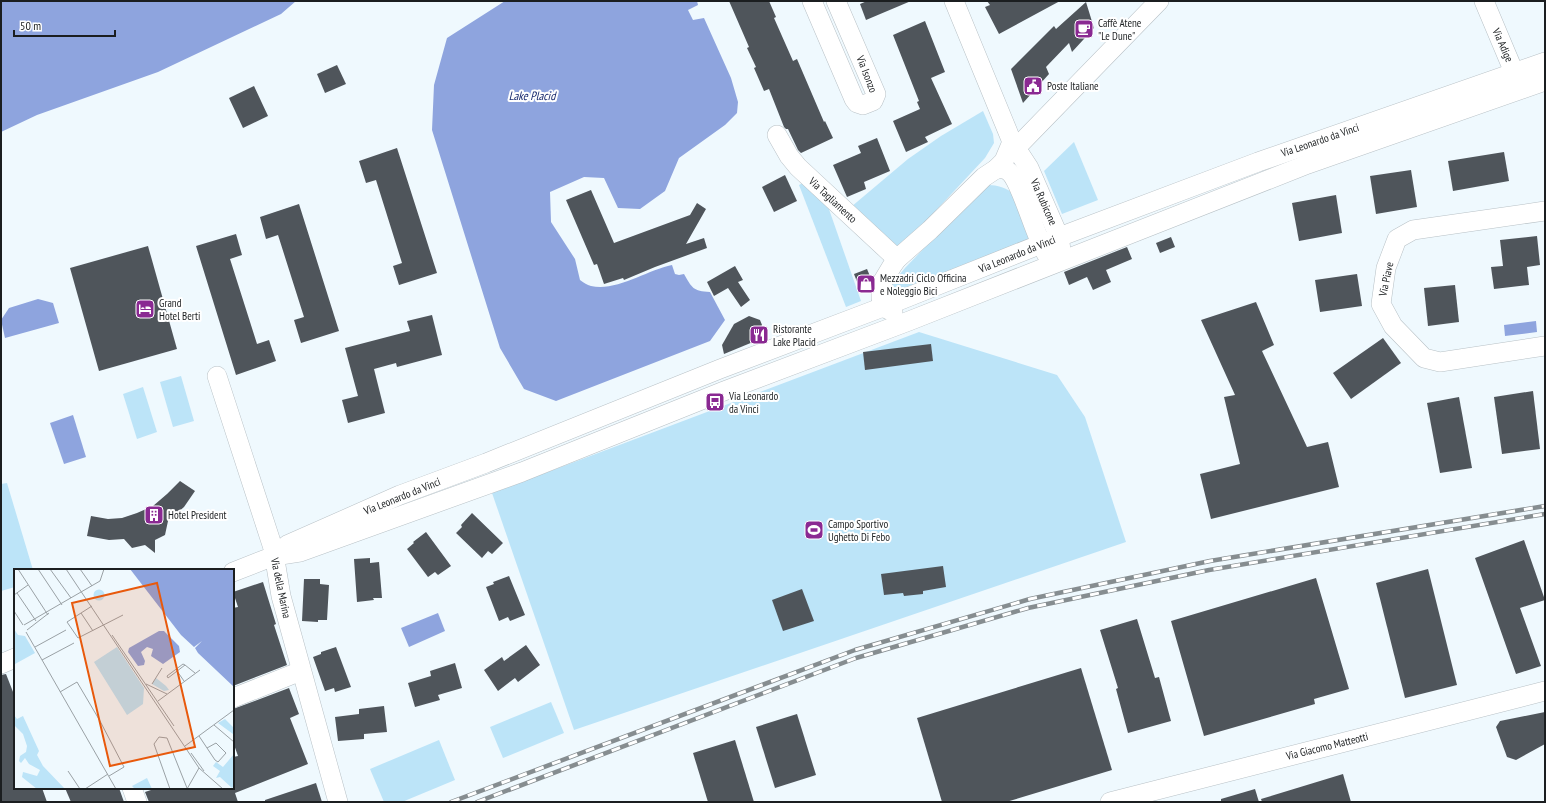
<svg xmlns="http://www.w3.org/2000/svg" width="1546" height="803" font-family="'PT Sans Narrow',sans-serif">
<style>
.green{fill:#bce4f8}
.water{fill:#8ea4de}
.building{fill:#4f555b}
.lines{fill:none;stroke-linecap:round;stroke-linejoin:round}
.minor-casing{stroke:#b8c1c6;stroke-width:20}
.minor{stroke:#fff;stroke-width:19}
.rail-casing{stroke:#868d90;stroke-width:4.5}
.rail{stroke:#fff;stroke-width:3;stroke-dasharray:9;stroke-linecap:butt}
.labels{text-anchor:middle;stroke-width:4;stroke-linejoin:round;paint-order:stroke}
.poi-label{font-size:11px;fill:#1b1e20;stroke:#fff;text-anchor:start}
.street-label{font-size:11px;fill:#1b1e20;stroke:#fff}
.water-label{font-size:12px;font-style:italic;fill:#1b2c6f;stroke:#fff}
.inset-road{fill:none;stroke:#9aa1a5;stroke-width:1}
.view{fill:#e8590c;fill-opacity:0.15;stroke:#e8590c;stroke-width:2}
.inset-edge{fill:none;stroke:#1b1e20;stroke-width:2}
</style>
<rect width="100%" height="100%" fill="#eff9fe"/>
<g class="green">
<path d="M983,111L993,134L994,143L985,158L898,251L851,207L908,159L941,136Z"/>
<path d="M1074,142L1098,200L1062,214L1044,171Z"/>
<path d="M809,180L823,192L861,301L846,307L799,185Z"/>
<path d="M989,185C996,185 1008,188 1013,194C1019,203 1028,226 1034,237L887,295L895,280L905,268L968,203L985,187Z"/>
<path d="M919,332L1057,375L1085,417L1126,542L574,730L492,493Z"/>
<path d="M181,376L194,421L173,427L160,382Z"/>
<path d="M143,387L157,432L137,439L123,394Z"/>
<path d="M7,483L33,570H15V587L1,591V484Z"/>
<path d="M551,702L564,733L503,758L490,727Z"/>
<path d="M439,740L455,780L402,802H384L370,769Z"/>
</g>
<g class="water">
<path d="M1,1H296L281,14L158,72L37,115L1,132Z"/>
<path d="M505,1H697L698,5L688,10L693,20L704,18L731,78L738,102L737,113L725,125L679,158L665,191L640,209L618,208L604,178L584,177L550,192L551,222L575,259L580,280C583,282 587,285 591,286C616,292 647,270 672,265L675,274L679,275L684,274C692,288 693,291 710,292L725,320L710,341L556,401L524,389L500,348L432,130L434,85L447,38Z"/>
<path d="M38,299L53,303L59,323L5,338L1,320L9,308Z"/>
<path d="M1536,321L1537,332L1505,336L1504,325Z"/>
<path d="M73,415L86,457L64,464L50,423Z"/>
<path d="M438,613L445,631L409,647L401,628Z"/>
</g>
<g class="building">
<path d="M729,1H769L776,17L774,18L793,61L797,59L824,122L825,121L833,138L801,153L798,150L788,129H786L784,127L769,89L764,91L754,68L756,67L747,48L749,47Z"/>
<path d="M867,1H911L866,20L860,4Z"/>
<path d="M987,1H1060L999,34L985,7L990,5Z"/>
<path d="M1086,2L1094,28L1072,52L1069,43L1046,67L1049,74L1023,103L1011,69L1054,26L1056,29Z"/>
<path d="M925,21L945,72L931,78L952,124L925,137L928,142L906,152L893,121L920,109L917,102L919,101L893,35Z"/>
<path d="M337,65L346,84L325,93L317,74Z"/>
<path d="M254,86L268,116L243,128L229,98Z"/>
<path d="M877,138L890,171L864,182L866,189L847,197L833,165L861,153L858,146Z"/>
<path d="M397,148L437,273L399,285L393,266L402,263L376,180L366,183L359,161Z"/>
<path d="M1504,152L1509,181L1453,191L1448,161Z"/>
<path d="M1411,170L1417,207L1376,214L1370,176Z"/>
<path d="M785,175L797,201L774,212L762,187Z"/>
<path d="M591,190L614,243L690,215L697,203L706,209L686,244L704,238L707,248L655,267L624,280L623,278L604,284L597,264L594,265L566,200Z"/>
<path d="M1336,195L1342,233L1299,241L1292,203Z"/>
<path d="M299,204L339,331L301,343L294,320L304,317L278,235L266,239L260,217Z"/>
<path d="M236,234L242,255L230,259L257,344L269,340L276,361L236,375L196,246Z"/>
<path d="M1537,236L1540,265L1527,267L1529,285L1494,289L1491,267L1503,266L1500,240Z"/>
<path d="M1171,237L1175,247L1160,253L1156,243Z"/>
<path d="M148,246L177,349L99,371L70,268Z"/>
<path d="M1127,247L1132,259L1106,270L1111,282L1093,290L1087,277L1069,285L1064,272Z"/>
<path d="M735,266L743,280L738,282L750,300L741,307L728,288L714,296L707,282Z"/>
<path d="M867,269L872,281L870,289L861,292L854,274Z"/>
<path d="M1357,274L1362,306L1320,312L1315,280Z"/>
<path d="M1455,285L1459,322L1428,326L1424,288Z"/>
<path d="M1256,302L1274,345L1262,351L1307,447L1328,442L1339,487L1211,519L1200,474L1240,464L1224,397L1235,395L1201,320Z"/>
<path d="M432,315L442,355L397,367L396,363L374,369L385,413L348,423L342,400L358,396L345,348L410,331L407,321Z"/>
<path d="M749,316L760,320L762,325L753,342L724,354L722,345L734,324Z"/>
<path d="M1383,338L1401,363L1351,399L1333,373Z"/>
<path d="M931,344L933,361L865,370L863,352Z"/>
<path d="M1533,391L1540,449L1502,454L1494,397Z"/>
<path d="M1459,397L1472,468L1440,473L1427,403Z"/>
<path d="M180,481L195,491L184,507L168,521L165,535L155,540V553L145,545L132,548L124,539L109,540L87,536L91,516L108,519L122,518L137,513L153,506L167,494Z"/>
<path d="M472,513L503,543L492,554L488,551L482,558L456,533L462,527L461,525Z"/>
<path d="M426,532L451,566L438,575L435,572L428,577L407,549L414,543L413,542Z"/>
<path d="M1524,540L1545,600L1520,608L1541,666L1516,674L1475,558Z"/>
<path d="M370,558V563L379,562L382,598H373L374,600L357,602L354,559Z"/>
<path d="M943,566L946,587L923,591V594L904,596L903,593L884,595L881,574Z"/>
<path d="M1428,569L1457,685L1405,698L1376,583Z"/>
<path d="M509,576L525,615L510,621L508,617L499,621L486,587L494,584L493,582Z"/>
<path d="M1316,578L1349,689L1314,699L1315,704L1204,736L1171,621Z"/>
<path d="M304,579H320V584L329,585L327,620H318V622L302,621Z"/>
<path d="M263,582L276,624L274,625L287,665L233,686V608L238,607L233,592Z"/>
<path d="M802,589L814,621L783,631L772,600Z"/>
<path d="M1137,619L1155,678L1159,677L1171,721L1128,733L1116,689L1118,688L1100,630Z"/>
<path d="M526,645L540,665L518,682L515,678L498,691L484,670L502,657L504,661Z"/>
<path d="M336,647L351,687L335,692L334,688L325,691L313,657L321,654V652Z"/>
<path d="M455,663L462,688L438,695L440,700L415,707L408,683L431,676L430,671Z"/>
<path d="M1081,668L1112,770L1006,802H942L917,718Z"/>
<path d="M6,674L15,697V788H42L47,802H1V675Z"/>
<path d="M289,688L299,714L290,718L308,764L235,793L238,802H149L145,792L157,788H233V757L238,756L233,742V709Z"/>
<path d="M384,706L387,732L364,734V739L338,741L335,717L359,714V709Z"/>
<path d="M1545,712V744L1516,760L1507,757L1496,727L1500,721Z"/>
<path d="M797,714L816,775L775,788L756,727Z"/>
<path d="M735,740L754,802H708L693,753Z"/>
<path d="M1343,774L1351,802H1262L1261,799Z"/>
<path d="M316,783L322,802H265V800Z"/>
<path d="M65,788H119L124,802H71Z"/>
<path d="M1255,789L1259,802H1221V799Z"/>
</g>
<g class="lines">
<defs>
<g id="minor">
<path d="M812,1L854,99L857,103L863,105L873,101L876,94L836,1"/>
<path d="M954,1L1012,142L1029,168L1059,237L1061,250"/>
<path d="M1484,1L1519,84"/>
<path d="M777,135L789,156L798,167L897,259"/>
<path d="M1016,148L1159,1"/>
<path d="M996,169C1000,169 1004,168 1008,171C1021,179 1035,238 1047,255"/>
<path d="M1545,211L1413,230L1397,239L1386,268L1381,304L1393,326L1424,358L1440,362L1545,346"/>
<path d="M893,312L883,307L881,298V289L883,281L892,266L897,259L930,230L984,177L996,169L1004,161L1012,142"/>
<path d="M217,376L273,548L281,596L338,802"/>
<path d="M287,545L400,495L486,463L720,369L883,307L1059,237L1258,162L1545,62"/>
<path d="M233,572L274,556L300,552L522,472L724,391L909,321L1308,164L1545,81"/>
<path d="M1,664L15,658"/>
<path d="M233,698L301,671"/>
<path d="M132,788L137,802"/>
<path d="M1110,802L1545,691"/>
</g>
</defs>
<use href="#minor" class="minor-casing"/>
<use href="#minor" class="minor"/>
<defs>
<g id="rail">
<path d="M451,802L855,650L1030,599L1210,561L1545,506"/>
<path d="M477,802L856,658L1028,608L1209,570L1545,514"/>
</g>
</defs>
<use href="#rail" class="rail-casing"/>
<use href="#rail" class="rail"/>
</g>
<defs>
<symbol id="cafe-square" viewBox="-11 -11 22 22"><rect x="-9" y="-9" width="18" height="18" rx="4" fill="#8a2992" stroke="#fff"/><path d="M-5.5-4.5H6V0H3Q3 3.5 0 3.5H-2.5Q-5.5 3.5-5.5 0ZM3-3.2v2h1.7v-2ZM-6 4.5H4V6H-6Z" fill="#fff"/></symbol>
<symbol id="civic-square" viewBox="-11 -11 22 22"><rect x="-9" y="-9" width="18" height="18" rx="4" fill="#8a2992" stroke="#fff"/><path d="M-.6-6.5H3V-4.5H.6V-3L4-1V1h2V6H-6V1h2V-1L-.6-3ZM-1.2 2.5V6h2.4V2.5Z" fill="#fff"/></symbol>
<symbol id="shop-square" viewBox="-11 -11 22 22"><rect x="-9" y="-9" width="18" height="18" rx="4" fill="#8a2992" stroke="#fff"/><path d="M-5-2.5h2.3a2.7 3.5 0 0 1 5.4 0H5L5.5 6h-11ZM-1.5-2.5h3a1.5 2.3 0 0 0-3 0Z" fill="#fff"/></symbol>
<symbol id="hotel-square" viewBox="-11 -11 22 22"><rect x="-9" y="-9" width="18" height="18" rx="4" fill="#8a2992" stroke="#fff"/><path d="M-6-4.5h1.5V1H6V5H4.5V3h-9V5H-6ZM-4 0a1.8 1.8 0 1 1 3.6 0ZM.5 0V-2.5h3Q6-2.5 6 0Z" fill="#fff"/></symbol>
<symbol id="restaurant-square" viewBox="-11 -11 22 22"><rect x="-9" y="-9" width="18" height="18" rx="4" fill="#8a2992" stroke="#fff"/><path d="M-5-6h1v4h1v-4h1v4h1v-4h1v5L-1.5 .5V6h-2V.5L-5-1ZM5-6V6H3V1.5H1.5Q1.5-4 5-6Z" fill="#fff"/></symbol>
<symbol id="bus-square" viewBox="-11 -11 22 22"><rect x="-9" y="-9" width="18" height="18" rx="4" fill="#8a2992" stroke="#fff"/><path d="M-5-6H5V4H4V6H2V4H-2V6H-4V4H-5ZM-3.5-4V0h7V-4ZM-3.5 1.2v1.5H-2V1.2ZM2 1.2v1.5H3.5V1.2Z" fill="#fff"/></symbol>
<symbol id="building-square" viewBox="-11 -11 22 22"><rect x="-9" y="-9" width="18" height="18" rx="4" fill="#8a2992" stroke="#fff"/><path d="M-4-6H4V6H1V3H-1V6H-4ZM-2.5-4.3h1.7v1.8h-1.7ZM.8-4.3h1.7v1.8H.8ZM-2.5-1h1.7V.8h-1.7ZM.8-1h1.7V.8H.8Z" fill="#fff"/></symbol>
<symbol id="stadium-square" viewBox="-11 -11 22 22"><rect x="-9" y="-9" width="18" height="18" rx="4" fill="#8a2992" stroke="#fff"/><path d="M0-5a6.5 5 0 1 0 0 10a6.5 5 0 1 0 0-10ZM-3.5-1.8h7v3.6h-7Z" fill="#fff"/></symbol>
</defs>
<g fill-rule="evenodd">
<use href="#cafe-square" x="1073" y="18" width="22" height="22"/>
<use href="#civic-square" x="1022" y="75" width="22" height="22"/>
<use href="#shop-square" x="855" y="273" width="22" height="22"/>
<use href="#hotel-square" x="134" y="298" width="22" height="22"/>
<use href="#restaurant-square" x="748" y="324" width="22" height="22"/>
<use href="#bus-square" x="704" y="391" width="22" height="22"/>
<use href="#building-square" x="143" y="504" width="22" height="22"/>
<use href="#stadium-square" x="803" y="519" width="22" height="22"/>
</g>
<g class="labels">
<g class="poi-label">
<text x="1098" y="27">Caffè Atene<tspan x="1098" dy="13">"Le Dune"</tspan></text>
<text x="1047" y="90">Poste Italiane</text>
<text x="880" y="282">Mezzadri Ciclo Officina<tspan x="880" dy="13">e Noleggio Bici</tspan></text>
<text x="159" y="307">Grand<tspan x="159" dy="13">Hotel Berti</tspan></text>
<text x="773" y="333">Ristorante<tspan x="773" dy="13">Lake Placid</tspan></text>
<text x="729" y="400">Via Leonardo<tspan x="729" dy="13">da Vinci</tspan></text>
<text x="168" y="519">Hotel President</text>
<text x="828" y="528">Campo Sportivo<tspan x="828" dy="13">Ughetto Di Febo</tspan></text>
</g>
<g class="street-label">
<text transform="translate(1503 45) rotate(66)" y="4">Via Adige</text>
<text transform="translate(867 74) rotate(69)" y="4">Via Isonzo</text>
<text transform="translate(1320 140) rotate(-19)" y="4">Via Leonardo da Vinci</text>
<text transform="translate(833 200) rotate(43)" y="4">Via Tagliamento</text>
<text transform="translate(1044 202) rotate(66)" y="4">Via Rubicone</text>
<text transform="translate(1017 254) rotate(-22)" y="4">Via Leonardo da Vinci</text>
<text transform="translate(1386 279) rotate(-78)" y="4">Via Piave</text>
<text transform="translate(402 496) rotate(-22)" y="4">Via Leonardo da Vinci</text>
<text transform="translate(281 588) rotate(78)" y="4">Via della Marina</text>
<text transform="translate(1327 746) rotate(-14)" y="4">Via Giacomo Matteotti</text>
</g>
<g class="water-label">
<text x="532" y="100">Lake Placid</text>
</g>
</g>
<g transform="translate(14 569)">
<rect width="220" height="220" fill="#eff9fe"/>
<path d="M79.5 26a5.5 5.5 0 1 1 11 0a5.5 5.5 0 1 1-11 0ZM0,60L4,66L11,67L21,84L1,95L0,100ZM103,78L130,119L129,135L113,146L80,93ZM142,109L152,117L155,121L150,122L138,115ZM0,146L3,150L9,147L25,182L23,186L29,197L51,220H23L8,208L9,203L23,207L26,201L15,195L11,189L7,194L5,192L6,187L12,183L13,177L9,165L0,156ZM211,150L220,159L219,165L204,154ZM220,185V217L218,219L206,208L202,209L206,202L199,197L202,193L209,198ZM133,209L138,220H121L118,217Z" fill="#bce4f8"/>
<path d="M116,0H220V118L184,84L181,79L188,72L180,78L167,66ZM145,62H150L165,77L166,83L149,95L137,87L139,80L133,78L127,83L131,92L130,96L124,97L114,83L115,79Z" fill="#8ea4de"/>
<path class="inset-road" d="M4,0L34,46M24,0L48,36M36,0L57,29M52,0L185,199L209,220M66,0L78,17M3,24L22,52M0,26L14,16M78,37L53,53L64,69L109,46M0,42L9,56M67,44L79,62M10,56L86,12L90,0M13,61L35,44M12,63L102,220M98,66L160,157M21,78L52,61M28,91L60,74M169,95L171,96L154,109L153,107ZM171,96L181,104M163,102L170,112M132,115L153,125M138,115L148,99M46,123L63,113L86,152L110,198L95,207M144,132L186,101M200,156L220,173M185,167L201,191L204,193L212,184L202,174L193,179M171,177L220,141M177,184L190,202M54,202L66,220M71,220L94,205M156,220L140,175L145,168L153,169L173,219M173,220L185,199"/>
<path class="view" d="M143,14L181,178L96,197L58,34Z"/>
<rect width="220" height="220" class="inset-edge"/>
</g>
<rect width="1546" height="803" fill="none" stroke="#1b1e20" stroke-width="4"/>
<path d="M14 30v6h101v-6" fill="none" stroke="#1b1e20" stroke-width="2"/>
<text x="20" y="30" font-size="12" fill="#1b1e20" stroke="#ffffff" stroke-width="3" paint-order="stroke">50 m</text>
</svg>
